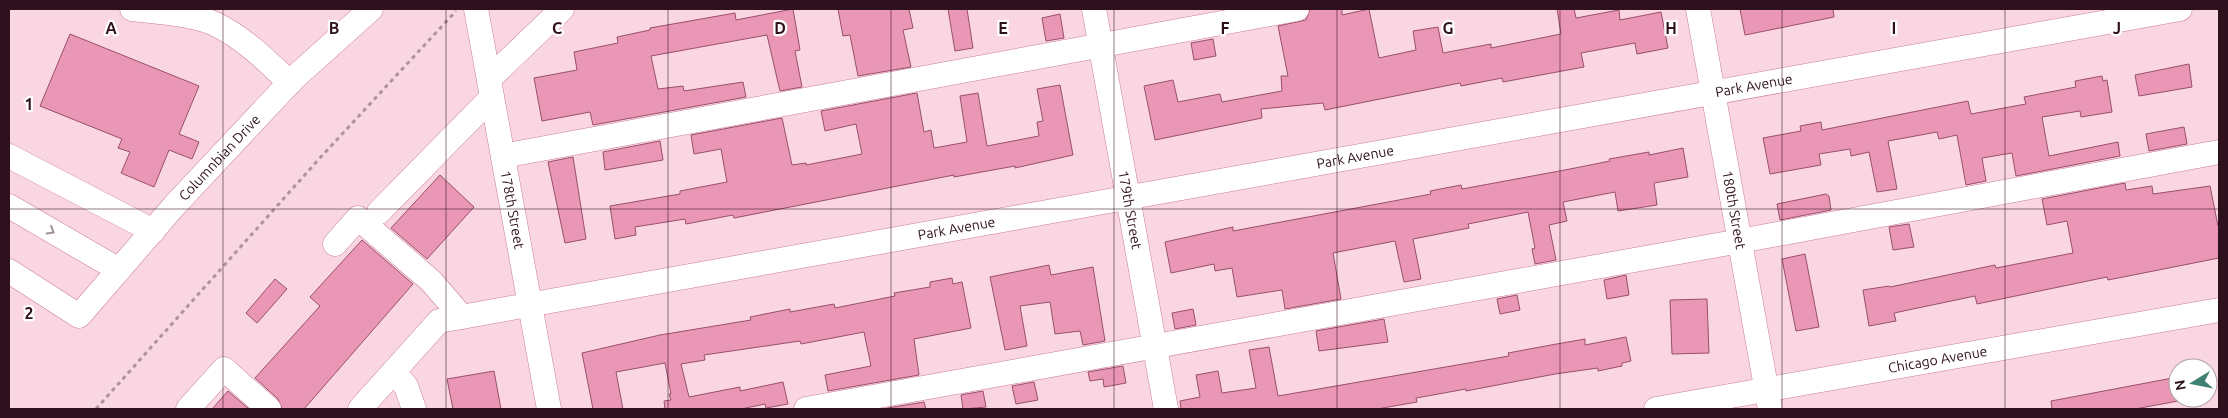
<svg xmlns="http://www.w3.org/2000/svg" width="2228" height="418" font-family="Ubuntu,sans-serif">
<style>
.building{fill:#ea97b6;stroke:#994f6c}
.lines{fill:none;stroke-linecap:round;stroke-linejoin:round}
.minor-casing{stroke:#cd7e9c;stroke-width:25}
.path{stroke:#b2919c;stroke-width:3;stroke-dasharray:4 4;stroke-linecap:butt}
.minor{stroke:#fff;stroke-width:24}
.oneway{stroke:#a19499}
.grid{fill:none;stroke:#2f111d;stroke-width:1;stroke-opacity:0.55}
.labels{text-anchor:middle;stroke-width:4.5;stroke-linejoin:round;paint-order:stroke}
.street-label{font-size:14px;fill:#2f111d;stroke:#fff}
.grid-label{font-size:16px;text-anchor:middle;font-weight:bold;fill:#2f111d;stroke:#fff;stroke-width:4.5;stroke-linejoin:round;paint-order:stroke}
</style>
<rect width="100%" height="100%" fill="#f9d6e1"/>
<g class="building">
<path d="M793,9L800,50L795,51L802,87L780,91L767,35L651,56L658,89L683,86L684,91L743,82L746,97L593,125L590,112L542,121L534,78L577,70L574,52L618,43L617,37L650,30V28L735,13L736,20Z"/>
<path d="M838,9H909L913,28L903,30L911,67L858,76L850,35L843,36Z"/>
<path d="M948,9H967L973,48L955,51Z"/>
<path d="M1310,9H1342V15L1369,9L1379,58L1416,50L1413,31L1438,27L1443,53L1491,44V48L1561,34L1557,9H1574L1576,18L1619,10L1620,20L1661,12L1668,48L1637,54L1635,43L1581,53L1584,67L1503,82L1502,78L1461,86L1460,83L1325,110L1323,103L1261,109L1262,118L1155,140L1144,86L1173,80L1178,102L1220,94L1222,102L1282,91L1281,76H1288L1278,26L1306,20Z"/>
<path d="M1740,9H1833L1834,17L1745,35Z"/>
<path d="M1060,14L1064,38L1046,41L1042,18Z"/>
<path d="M70,34L199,86L179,134L199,142L192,159L169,150L154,187L121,173L130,152L118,148L122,139L40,106Z"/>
<path d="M1213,39L1216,56L1194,60L1191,43Z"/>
<path d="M2189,64L2192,87L2139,96L2135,75Z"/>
<path d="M2102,76L2103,81L2107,80L2112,112L2081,117L2080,111L2042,117L2049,156L2118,142L2120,156L2016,176L2012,153L1982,158L1986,181L1966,185L1957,135L1939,139L1937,132L1888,141L1897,189L1877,192L1869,152L1851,156L1850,149L1819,154L1821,165L1770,174L1763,138L1801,131L1800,126L1821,122L1822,130L1968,101L1971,114L2026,104L2024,97L2076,87L2075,81Z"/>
<path d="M1060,85L1073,155L1015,168V166L954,177V175L734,218L733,215L686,224L685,219L635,227L636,235L615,239L610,206L680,194V191L727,182L721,149L694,154L691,135L782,118L792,165L806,163V165L862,154L856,124L825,131L821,111L917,93L924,132L931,130L934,148L967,142L960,96L978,93L987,146L1039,136L1037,122L1043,121L1037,89Z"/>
<path d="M2184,127L2187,144L2149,151L2146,134Z"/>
<path d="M660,141L663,160L605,170L603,152Z"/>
<path d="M1683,148L1688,177L1654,183L1657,205L1618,211L1615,192L1563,202L1567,221L1549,225L1556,260L1535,264L1532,249L1535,248L1528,212L1468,224L1469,228L1413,239L1421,279L1404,282L1395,241L1333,253L1341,299L1285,309L1282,290L1237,297L1232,268L1215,271L1214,264L1171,273L1165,242L1233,227V231L1431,194L1430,191L1461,185L1462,189L1565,170L1610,161L1609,159L1649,152V155Z"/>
<path d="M573,157L586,239L565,243L548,162Z"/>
<path d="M440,175L474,207L427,259L391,228Z"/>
<path d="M2125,183L2126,190L2152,186L2153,194L2210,186L2218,226H2219V258L2108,280L2107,277L1977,304L1975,296L1894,313L1896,321L1869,326L1863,290L1889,286L1890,287L1995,265L1996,268L2073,253L2067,221L2047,225L2042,199Z"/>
<path d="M1826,194L1829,196L1831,210L1780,220L1777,204Z"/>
<path d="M1909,224L1914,247L1893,250L1889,227Z"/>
<path d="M362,240L413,284L304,409H282L278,399L255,378L320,306L310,297Z"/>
<path d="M1805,254L1819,327L1796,331L1782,259Z"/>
<path d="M1049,265L1051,275L1093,267L1105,341L1083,345L1080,331L1055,334L1050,302L1020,306L1027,346L1005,350L990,277Z"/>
<path d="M1626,275L1629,295L1607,299L1604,280Z"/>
<path d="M952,278L953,284L962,282L971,328L914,339L919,375L828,391L825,375L871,366L864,332L801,344L800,341L704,355L705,360L681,364L689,397L740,387V391L783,382L788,404L766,408L765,404L741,409H665L664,401L671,400L669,394H671L665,363L616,372L623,409H593L582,353L660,335L751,320L750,317L790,309V312L834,304L835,308L895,296L894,293L930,287V282Z"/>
<path d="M275,279L287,289L257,323L246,313Z"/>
<path d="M1517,295L1520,310L1500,314L1497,299Z"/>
<path d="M1707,299L1709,353L1672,354L1670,300Z"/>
<path d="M1193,309L1196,325L1175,329L1172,313Z"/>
<path d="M1384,319L1388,342L1319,351L1316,331Z"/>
<path d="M1626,337L1631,361L1622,363V366L1598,371V368L1555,374L1466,391V389L1416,398L1417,402L1377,409H1181L1180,401L1200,397L1196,375L1218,371L1222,393L1256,388L1249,350L1269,347L1278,396L1509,356L1508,353L1551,345L1585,339V345Z"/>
<path d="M1123,366L1126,383L1104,387L1103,379L1090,381L1088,372Z"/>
<path d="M494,371L501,409H453L447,379Z"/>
<path d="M2178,377V401L2135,409H2052L2051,401Z"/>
<path d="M1034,382L1038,400L1016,404L1012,386Z"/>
<path d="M228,391L249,409H212Z"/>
<path d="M983,391L986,407L963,409L961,395Z"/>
<path d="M924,402L926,409H882Z"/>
</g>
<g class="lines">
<defs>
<g id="minor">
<path d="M132,9C155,12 195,14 215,24C244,38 267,61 290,83"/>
<path id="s1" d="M476,9L549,409"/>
<path id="s2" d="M1094,9L1166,409"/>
<path id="s3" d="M1698,9L1770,409"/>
<path d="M489,79L562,9"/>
<path d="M9,156L153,231"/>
<path d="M503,156L1297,9"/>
<path d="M9,206L119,270"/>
<path d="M379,212L492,97"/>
<path d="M335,244L358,218L431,281L462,317"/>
<path id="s4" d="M9,271L79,316L174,206L294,78L371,9"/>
<path d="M393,372L406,386L414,409"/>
<path d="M188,409L224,369L269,409"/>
<path id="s5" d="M360,409L439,321L2180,9"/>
<path d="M806,409L1740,241L2219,152"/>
<path id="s6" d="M1656,409L2219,310"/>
</g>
</defs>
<use href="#minor" class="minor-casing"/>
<path class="path" d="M96,409L319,159L456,11"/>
<use href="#minor" class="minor"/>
</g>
<defs><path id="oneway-chevron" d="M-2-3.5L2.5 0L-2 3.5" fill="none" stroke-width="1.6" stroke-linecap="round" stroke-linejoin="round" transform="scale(1.25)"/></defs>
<use class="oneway" href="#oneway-chevron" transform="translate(51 231) rotate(30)"/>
<path class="grid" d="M223,9V409M446,9V409M668,9V409M891,9V409M1114,9V409M1337,9V409M1560,9V409M1782,9V409M2005,9V409M9,209H2219"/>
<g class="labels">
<g class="street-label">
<text dy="5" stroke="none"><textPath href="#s5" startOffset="1454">Park Avenue</textPath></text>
<text dy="5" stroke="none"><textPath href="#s5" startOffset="1049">Park Avenue</textPath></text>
<text dy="5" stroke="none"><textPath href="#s4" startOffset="295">Columnbian Drive</textPath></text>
<text dy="5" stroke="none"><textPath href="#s1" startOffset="204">178th Street</textPath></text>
<text dy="5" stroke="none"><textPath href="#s2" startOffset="204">179th Street</textPath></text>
<text dy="5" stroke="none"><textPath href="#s3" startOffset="204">180th Street</textPath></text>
<text dy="5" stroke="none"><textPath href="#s5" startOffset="644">Park Avenue</textPath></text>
<text dy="5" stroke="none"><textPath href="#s6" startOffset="286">Chicago Avenue</textPath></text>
</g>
</g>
<g class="grid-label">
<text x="111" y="34">A</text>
<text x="334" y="34">B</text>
<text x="557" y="34">C</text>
<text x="780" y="34">D</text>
<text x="1003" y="34">E</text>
<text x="1225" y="34">F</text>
<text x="1448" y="34">G</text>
<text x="1671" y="34">H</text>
<text x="1894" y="34">I</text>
<text x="2117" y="34">J</text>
<text x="29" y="110">1</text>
<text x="29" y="319">2</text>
</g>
<rect width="2228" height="418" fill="none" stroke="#2f111d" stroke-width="20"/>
<g transform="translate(2193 383) rotate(260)"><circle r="24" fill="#ffffff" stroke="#aca0a5"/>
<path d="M0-4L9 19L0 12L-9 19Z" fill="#3f8172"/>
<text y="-8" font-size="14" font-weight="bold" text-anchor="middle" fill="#2f111d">N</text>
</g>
</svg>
